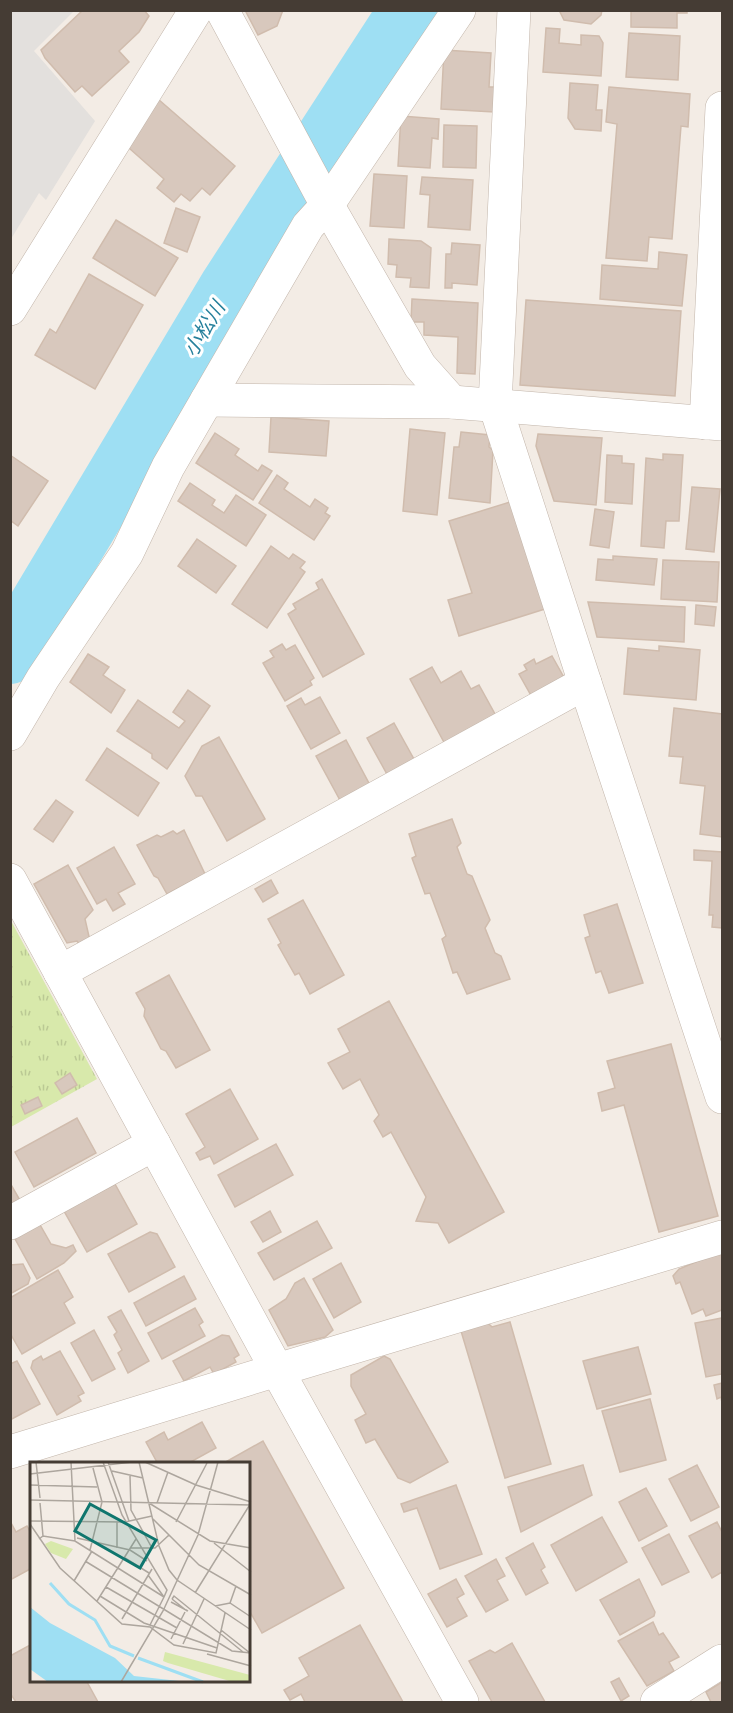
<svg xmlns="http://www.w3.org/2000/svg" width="733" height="1713" font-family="'Fira Sans Condensed','Noto Sans JP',sans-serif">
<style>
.park{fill:url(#park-tufts)}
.parking{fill:#e3e0dd}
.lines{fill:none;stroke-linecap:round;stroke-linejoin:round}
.river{stroke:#9edff3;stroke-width:60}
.building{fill:#d8c8bd;stroke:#d0bcad;stroke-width:1.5}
.minor-casing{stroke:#c2b5aa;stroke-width:34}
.minor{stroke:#fff;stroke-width:33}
.labels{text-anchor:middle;stroke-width:6;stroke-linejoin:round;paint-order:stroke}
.water-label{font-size:20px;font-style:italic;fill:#26809c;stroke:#fff}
.inset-river{fill:none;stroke:#9edff3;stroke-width:3}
.inset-road{fill:none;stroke:#ada69e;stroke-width:1.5}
.view{fill:#0f766e;fill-opacity:0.15;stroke:#0f766e;stroke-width:3}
.inset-edge{fill:none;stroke:#453c34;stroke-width:3}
</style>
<defs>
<pattern id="park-tufts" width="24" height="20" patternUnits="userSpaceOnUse" patternTransform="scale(1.5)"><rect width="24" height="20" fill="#d8e9ab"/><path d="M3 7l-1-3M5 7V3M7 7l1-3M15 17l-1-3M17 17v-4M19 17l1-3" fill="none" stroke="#bbc994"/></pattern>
</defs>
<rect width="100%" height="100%" fill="#f3ece5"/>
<path class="park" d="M10,919L97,1079L11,1127H10Z"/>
<path class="parking" d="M11,10L74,11L34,51L95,121L46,200L39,193L11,239Z"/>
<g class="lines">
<path class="river" d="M10,654L230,286L409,10"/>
</g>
<g class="building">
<path d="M83,10H144L149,16L139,32L119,51L129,62L92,96L82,86L75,92L45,58L41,50Z"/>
<path d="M245,10H283L277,26L258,35Z"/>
<path d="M559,10H602L601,15L591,24L564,20Z"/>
<path d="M631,10H687V13H677V28L631,27Z"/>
<path d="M546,28L560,29L559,43L581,45V35L599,36L603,43L601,76L543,72Z"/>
<path d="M629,33L680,36L678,80L626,77Z"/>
<path d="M444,50L491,53L489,87H495L494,112L441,109Z"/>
<path d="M570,83L598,85L596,110H602L601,131L575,129L568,118Z"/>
<path d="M609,87L690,94L688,127L681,126L672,239L649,237L647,261L606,258L617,124L606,122Z"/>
<path d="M158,99L235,166L210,195L202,188L190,201L181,194L174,202L157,188L164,179L121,141Z"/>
<path d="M401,116L439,119L438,139L432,138L430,168L398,166Z"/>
<path d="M444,125L477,126L476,168L443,167Z"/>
<path d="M374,174L407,176L404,228L370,226Z"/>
<path d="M422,177L473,180L470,230L428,227L430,195L420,194Z"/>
<path d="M176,208L200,217L187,252L164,243Z"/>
<path d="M116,220L178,258L155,296L93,258Z"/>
<path d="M389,239L421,241L431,248L429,288L410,287L411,278L396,277L397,265L388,264Z"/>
<path d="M452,243L480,245L477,285L452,283V288H445L446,254H451Z"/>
<path d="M659,252L687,255L682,306L600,299L602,265L658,269Z"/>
<path d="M89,274L143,305L95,389L35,355L50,329L56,333Z"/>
<path d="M412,299L478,303L475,374L457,373L458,337L424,335V322H411Z"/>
<path d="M526,300L681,311L675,396L520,385Z"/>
<path d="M271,417L329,421L326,456L269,452Z"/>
<path d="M410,429L445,433L437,515L403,511Z"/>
<path d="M461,432L490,435L489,447L493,450L490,503L449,498L454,447H459Z"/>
<path d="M215,433L239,449L235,455L258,471L262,465L272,471L253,500L196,463Z"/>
<path d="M538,434L602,438L596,505L554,501L536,446Z"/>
<path d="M663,454L683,455L679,521H666L664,548L641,546L646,458L663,460Z"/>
<path d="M10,455L48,481L18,526L10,520Z"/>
<path d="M607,455L622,456V463L634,464L632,504L605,502Z"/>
<path d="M277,475L288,483L284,489L310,507L315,499L328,508L325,513L330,516L314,540L259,503Z"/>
<path d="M190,483L215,500L212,505L224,513L236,495L266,515L246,546L178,501Z"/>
<path d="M692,487L720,489L714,552L686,549Z"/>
<path d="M510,502L545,609L459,636L448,600L472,593L449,521Z"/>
<path d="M595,509L614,512L609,548L590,545Z"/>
<path d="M197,539L236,566L216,593L178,566Z"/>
<path d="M271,546L289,559L293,554L305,562L300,568L305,572L267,628L232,604Z"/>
<path d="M613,556L657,559L654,585L596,580L598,559L613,560Z"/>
<path d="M663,560L719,562L717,602L661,599Z"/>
<path d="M322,579L364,654L323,677L288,614L296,609L293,604L319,589L316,583Z"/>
<path d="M588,602L685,607L684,642L597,637Z"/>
<path d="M696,605L716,607L714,626L695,624Z"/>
<path d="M282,644L286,650L295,645L314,678L310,681L312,685L285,701L263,663L274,657L270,651Z"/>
<path d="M659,646L700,650L696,700L624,694L628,648L659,651Z"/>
<path d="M88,654L109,667L103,675L125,690L111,713L70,682Z"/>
<path d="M552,656L566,681L533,699L519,674L527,670L524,665L534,659L536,664Z"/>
<path d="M432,667L441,683L461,671L471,689L479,685L495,714L446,746L410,679Z"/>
<path d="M188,690L210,706L167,769L152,758V754L117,731L138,700L179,728L185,721L173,712Z"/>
<path d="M320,697L340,733L311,749L287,706L301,698L305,705Z"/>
<path d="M674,708L722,714V837L700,834L705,786L680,783L683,757L669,756Z"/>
<path d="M394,723L415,761L388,776L367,738Z"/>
<path d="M219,737L265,819L227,841L202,796H196L185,776L202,746Z"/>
<path d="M346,740L371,787L341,802L316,756Z"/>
<path d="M107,748L159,783L138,816L86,780Z"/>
<path d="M56,800L73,812L53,842L34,829Z"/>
<path d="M452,819L461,843L457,847L467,874L472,876L490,920L485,928L495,953L501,956L510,979L467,994L457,972L453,973L442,939L446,936L430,893L425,894L412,858L416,856L409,834Z"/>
<path d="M184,830L205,874L167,894L158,878L154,876L137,845L157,835L161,837L173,831L177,834Z"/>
<path d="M114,847L135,884L118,893L125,904L113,911L106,899L97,904L77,868Z"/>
<path d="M694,850L722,852V928L712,927L713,915H709L712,861L694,860Z"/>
<path d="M68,865L93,910L85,919L90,941L81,947L77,941L67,943L34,884Z"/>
<path d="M271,880L278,893L263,902L255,889Z"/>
<path d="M303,900L344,975L310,994L299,973L295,975L278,945L281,943L268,919Z"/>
<path d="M617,904L643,983L609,993L601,971L596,973L585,938L590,936L584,915Z"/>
<path d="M169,975L210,1050L176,1068L166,1051L161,1049L144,1016L145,1009L136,993Z"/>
<path d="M389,1001L504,1212L449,1243L438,1223L416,1221L426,1197L391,1132L383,1137L374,1121L379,1115L360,1079L343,1089L328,1063L350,1052L338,1029Z"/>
<path d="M671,1044L718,1216L659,1232L624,1105L602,1111L598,1093L615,1088L607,1061Z"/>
<path d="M70,1073L77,1085L62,1094L55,1083Z"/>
<path d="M230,1089L258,1139L214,1164L210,1156L200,1160L196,1153L205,1147L186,1114Z"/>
<path d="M38,1097L42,1106L25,1114L21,1105Z"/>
<path d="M77,1118L96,1153L34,1187L15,1152Z"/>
<path d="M276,1144L293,1175L235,1207L218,1175Z"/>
<path d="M10,1183L21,1202L10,1208Z"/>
<path d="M115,1184L137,1224L87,1252L64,1211Z"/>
<path d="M270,1211L281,1232L263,1242L251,1222Z"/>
<path d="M317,1221L332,1248L274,1280L258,1253Z"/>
<path d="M39,1223L51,1244L66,1248L73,1245L76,1251L64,1263L37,1279L14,1237Z"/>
<path d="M150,1232L157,1234L175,1267L129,1292L108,1254Z"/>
<path d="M722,1251V1310L706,1316L703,1309L692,1314L680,1282L676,1284L673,1276L679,1269Z"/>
<path d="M341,1263L361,1302L334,1318L313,1279Z"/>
<path d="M23,1264L30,1278L28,1284L10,1294V1265Z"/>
<path d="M58,1270L73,1297L64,1303L75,1323L22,1354L10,1333V1298Z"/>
<path d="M184,1276L196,1299L146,1326L134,1303Z"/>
<path d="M304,1278L333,1330L325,1337L288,1346L269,1310L286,1299L295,1283Z"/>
<path d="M195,1308L203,1322L199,1325L205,1336L162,1359L148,1333Z"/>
<path d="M121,1310L149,1361L128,1373L118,1353L122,1350L114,1335L117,1332L108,1317Z"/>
<path d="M722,1318V1374L706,1377L695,1323Z"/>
<path d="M510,1322L551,1464L505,1478L461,1331L488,1323L492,1327Z"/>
<path d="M94,1330L115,1369L92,1381L71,1343Z"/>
<path d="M222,1335L229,1336L239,1355L234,1358L236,1362L214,1374L210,1367L184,1381L173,1361Z"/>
<path d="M638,1347L651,1394L597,1409L583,1361Z"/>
<path d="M60,1351L84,1393L78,1396L81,1401L57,1415L31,1368L33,1361L41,1356L43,1360Z"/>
<path d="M384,1356L390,1359L448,1462L410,1483L398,1478L375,1439L366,1443L355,1420L366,1414L351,1386V1375Z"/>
<path d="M17,1361L40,1404L10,1420V1364Z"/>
<path d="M722,1383V1403L721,1397L717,1399L714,1385Z"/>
<path d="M650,1399L666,1460L620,1472L602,1411Z"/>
<path d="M202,1422L216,1448L187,1464H158L146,1442L164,1432L168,1440Z"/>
<path d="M263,1441L344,1588L262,1633L249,1610V1464H222Z"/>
<path d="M583,1465L592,1495L521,1532L508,1487Z"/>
<path d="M697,1465L719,1507L691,1521L669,1479Z"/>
<path d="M456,1485L482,1554L440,1569L417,1508L404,1512L401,1504Z"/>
<path d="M646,1488L667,1526L639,1541L619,1502Z"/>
<path d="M602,1517L627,1562L576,1591L551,1545Z"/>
<path d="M10,1521L16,1532L27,1526L32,1535V1568L10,1580Z"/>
<path d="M717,1522L722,1532V1572L712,1578L689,1536Z"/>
<path d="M669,1534L689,1572L662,1585L642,1548Z"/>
<path d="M533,1543L545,1567L541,1570L548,1583L526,1595L506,1558Z"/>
<path d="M496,1559L505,1576L497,1580L508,1600L486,1612L465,1576Z"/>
<path d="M456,1579L464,1594L457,1598L467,1616L447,1627L428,1594Z"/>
<path d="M639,1579L655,1612L654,1616L620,1635L600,1600Z"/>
<path d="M653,1622L659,1635L663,1633L679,1657L669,1662L674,1671L647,1686L618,1641Z"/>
<path d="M360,1625L403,1702H305L301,1694L290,1700L284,1690L309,1676L299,1658Z"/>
<path d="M512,1643L545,1702H492L469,1661L490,1650L495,1653Z"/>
<path d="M32,1644V1682H87L98,1702H16L12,1696L10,1697V1656Z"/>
<path d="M619,1678L629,1696L621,1701L611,1682Z"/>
<path d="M722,1682V1702H711L706,1692Z"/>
</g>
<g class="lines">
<defs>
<g id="minor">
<path d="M222,10L321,194L420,366L452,402"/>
<path d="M514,10L495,405L585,683L722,1097"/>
<path d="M10,309L196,10"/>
<path d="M207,400L452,402L722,424"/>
<path d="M706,423L722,108"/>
<path d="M10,734L43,678L127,553L168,467L308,226L328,204L459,10"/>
<path d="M10,880L277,1370L462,1702"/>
<path d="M60,972L585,683"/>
<path d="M10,1223L154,1144"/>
<path d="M10,1452L277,1370L722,1237"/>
<path d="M657,1702L722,1661"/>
</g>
</defs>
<use href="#minor" class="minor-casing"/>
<use href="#minor" class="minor"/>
</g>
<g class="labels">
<g class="water-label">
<text transform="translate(204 329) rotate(-59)" y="7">小松川</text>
</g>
</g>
<g transform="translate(30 1462)">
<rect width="220" height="220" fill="#f3ece5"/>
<path d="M21,79L43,87L36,97L21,91L15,82Z" fill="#d8e9ab"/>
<path d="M135,190L220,213V220H203L138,201L133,199Z" fill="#d8e9ab"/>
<path d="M0,145L20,161L85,196L104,214L158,220H18L0,207Z" fill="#9edff3"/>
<path class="inset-river" d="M20,121L39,142L65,158L80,184L104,194M108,196L173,220"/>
<path class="inset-road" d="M6,0L10,36M41,0L45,79M73,0L92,53L137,128L134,135M78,0L99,59M109,0L129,84L139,108L147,118L221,168M115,0L166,23L221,40M82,9L113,16M0,12L102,0M100,14L101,48L122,86M0,23L67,25M0,38L221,43M10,41L13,74M119,41L180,79L221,86M127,41L138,10M123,57L169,103L221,133M0,59L95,60L122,54M146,60L177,1M0,62L30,106L92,162L120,165L144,183L186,191L195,151M47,76L100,88L117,99M9,77L13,74L45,79L134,135M184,81L221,110M87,86V60M101,86H125L139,73M60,88L72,40L63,6M95,96L119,111M55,99L202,189L221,191M118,113L134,135M44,119L62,89M76,125L147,166M165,131L219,44M70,134L114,161L187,186M142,137L144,134L213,190M142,137L157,149M67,139L106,77M141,140L158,149M200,141L206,124M185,144L200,141L221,155M92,157L122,107M120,163L134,135M191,168L220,191M141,177L155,150M153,182L174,137M177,192L221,204M91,220L133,149L168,73L188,0"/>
<path class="view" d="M60,42L126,78L110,106L45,69Z"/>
<rect width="220" height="220" class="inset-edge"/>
</g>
<rect width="733" height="1713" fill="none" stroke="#453c34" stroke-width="24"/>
</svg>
